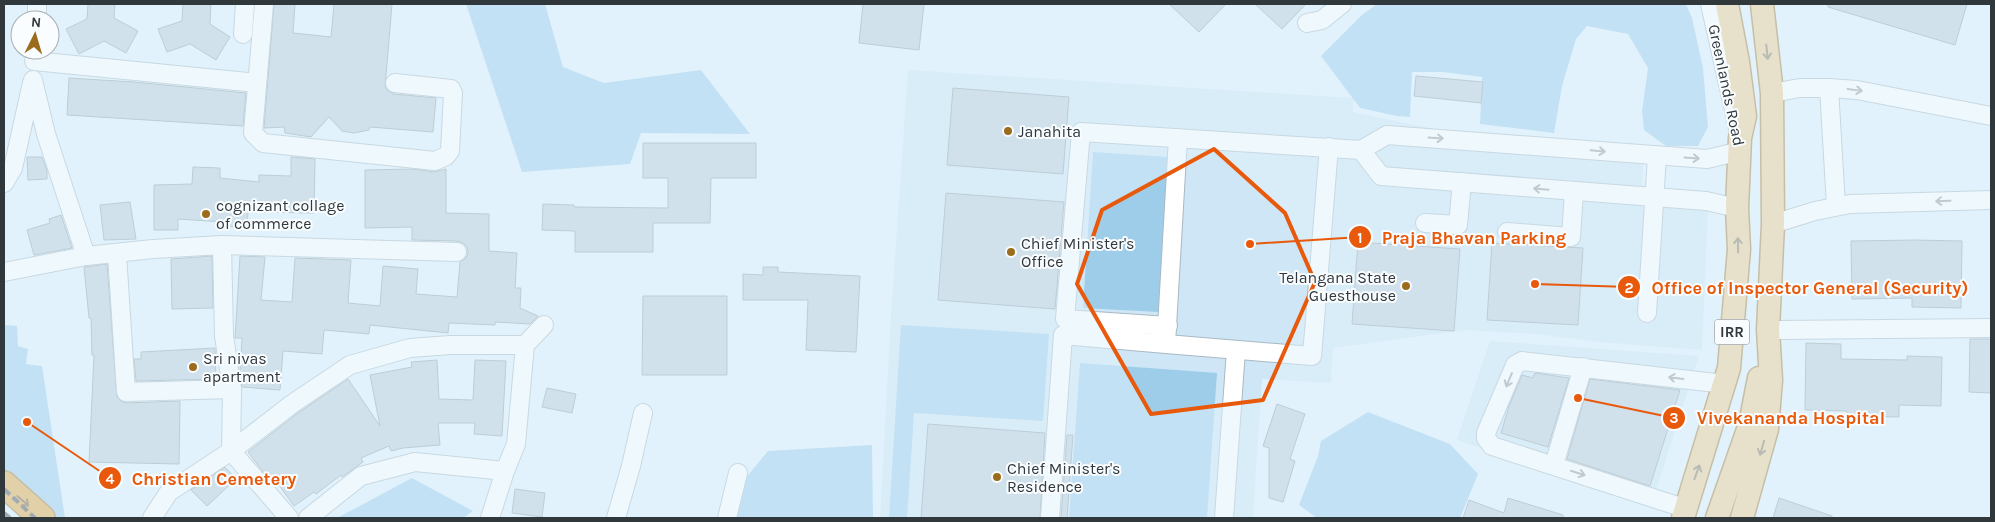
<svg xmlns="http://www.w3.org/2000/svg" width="1995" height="522" font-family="Karla,sans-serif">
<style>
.built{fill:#cee6f5}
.green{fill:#9ecdea}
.building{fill:#bdcdd8;stroke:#90a0a9}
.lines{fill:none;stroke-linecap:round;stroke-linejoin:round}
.minor-casing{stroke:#a9b9c3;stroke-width:20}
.major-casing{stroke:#a58042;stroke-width:25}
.highway-casing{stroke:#a58042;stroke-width:28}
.minor{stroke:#fff;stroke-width:18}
.major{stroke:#eeca8f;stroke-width:22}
.highway{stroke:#e3a745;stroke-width:25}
.rail{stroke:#4c5459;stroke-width:4;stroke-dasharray:8 4;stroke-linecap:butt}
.oneway{stroke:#867a61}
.oneway2{stroke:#989c9e}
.oneway3{stroke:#786440}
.marked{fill:none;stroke:#e8590c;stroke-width:4;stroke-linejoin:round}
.poi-dot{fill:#9a6c1c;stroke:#f9fdff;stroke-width:2}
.labels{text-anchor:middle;stroke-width:4;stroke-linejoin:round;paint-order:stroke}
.shield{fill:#f9fdff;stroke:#6d7376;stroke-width:1}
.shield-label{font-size:15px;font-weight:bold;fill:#31383c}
.street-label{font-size:16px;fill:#31383c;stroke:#f9fdff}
.poi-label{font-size:16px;fill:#31383c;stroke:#f9fdff;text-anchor:start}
.leader{fill:none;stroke:#e8590c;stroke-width:2}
.callout-dot{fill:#e8590c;stroke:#f9fdff;stroke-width:2}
.mark-label{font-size:15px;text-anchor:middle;font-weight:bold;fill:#fff}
.callout-label{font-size:18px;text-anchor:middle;font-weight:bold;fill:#e8590c;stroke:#f9fdff;stroke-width:4;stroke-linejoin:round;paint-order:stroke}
</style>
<rect width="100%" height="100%" fill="#e1f2fc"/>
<g class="built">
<path d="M908,70L1353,98V112L1449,132L1644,148L1641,205L1708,211L1702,350L1599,342L1536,334L1465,330L1333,348L1331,383L1262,379L1253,518H880L891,314Z"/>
<path d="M1490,341L1699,356L1651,506L1457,440Z"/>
</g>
<g class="green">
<path d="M466,4H545L563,67L604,83L701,70L750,134L641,133L630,164L522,172Z"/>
<path d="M1377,4H1686L1692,18L1703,68L1708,127L1698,146H1666L1644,130L1642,111L1648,68L1628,34L1587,26L1576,39L1562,86L1554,133L1480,124L1482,77L1443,72H1412L1410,117L1397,116L1360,108L1321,56L1362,15Z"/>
<path d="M1093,152L1168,157L1159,312L1083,308Z"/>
<path d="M4,325L17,326L18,346L28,349L26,364L42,366L65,518H50L4,478Z"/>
<path d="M901,325L1049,334L1043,421L914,413L907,518H889Z"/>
<path d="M1080,363L1217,373L1207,518H1069Z"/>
<path d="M1368,412L1450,444L1478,474L1460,518H1317L1299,505L1318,456L1321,441Z"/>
<path d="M872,445L873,518H736L745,479L768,451Z"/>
<path d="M412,478L473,511L463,518H337Z"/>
</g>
<g class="building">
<path d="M88,4H115L114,18L138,31L126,53L104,41L79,54L66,29L87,19Z"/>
<path d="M183,4H211L210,24L230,37L216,60L190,44L167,52L158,29L182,21Z"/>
<path d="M274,4H295L293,33L331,37L334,4H392L385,87L388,91L394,94L436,98L433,132L370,127L369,130L354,133L342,131L329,117L311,137L285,133L284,127L264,128Z"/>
<path d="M863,4H924L919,50L859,43Z"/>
<path d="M1169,4H1226L1199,32Z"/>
<path d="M1255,4H1306L1282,29Z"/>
<path d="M1828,4H1967L1955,45L1828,7Z"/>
<path d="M1416,76L1483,82L1481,103L1414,96Z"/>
<path d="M69,78L134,82L246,93L243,126L67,115Z"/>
<path d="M953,88L1069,97L1063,174L947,165Z"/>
<path d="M643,143H756V178H711L710,223H653V252H575V231L542,230L543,204L574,205V207L668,208V178H643Z"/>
<path d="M27,157H42L47,171V179L28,180Z"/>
<path d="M291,157L315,159L314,213L248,212L247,228L223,226V222L178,219V230H154V185L192,184L193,167L220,168V178L259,182V175L291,176Z"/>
<path d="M413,169L434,172L446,169V213L489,214V251L517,253L515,288H521L520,308L538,316L530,324L495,322V325L449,323L448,333L370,325L369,334L324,330L322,354L283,351L280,390L242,387L240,371L242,338H235L240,256L265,257L261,300L292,302L295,258L351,260L348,303L380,306L383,266L418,269L416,294L457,297L460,262L466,258L468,253L467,247L463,243L457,241L412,240V227L365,228V170Z"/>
<path d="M946,193L1064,202L1055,309L938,300Z"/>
<path d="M130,202L136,239L104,240L100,205Z"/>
<path d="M61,215L72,248L34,255L27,230L50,223L49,219Z"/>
<path d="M1914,240L1962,241L1961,308L1912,307V298L1852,299L1851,241Z"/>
<path d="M1358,242L1460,249L1454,331L1352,324Z"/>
<path d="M1492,243L1583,248L1578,325L1487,320Z"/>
<path d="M212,256L213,308L172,309L171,259Z"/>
<path d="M107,264L117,397L121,401L126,403L180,401L179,464L89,462L94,355H92L91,318H89L84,267Z"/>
<path d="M763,267H778V272L860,276L856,352L806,350L808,300H743V274L763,275Z"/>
<path d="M643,296H727V375H642Z"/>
<path d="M1970,339H1991V393L1969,392Z"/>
<path d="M1806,343L1841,344V359L1907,360V356L1942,357L1941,406L1899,405V417L1847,416V411L1805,410Z"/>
<path d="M215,348L216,379L136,381L134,359H141V352Z"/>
<path d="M437,360L439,399L473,400L475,360L506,361L502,436L474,434L475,423H438L440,445L403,448L391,451L389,446L361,458L363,462L342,477L341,475L316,494L314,492L294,506L271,474L267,477L248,452L298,413L348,379L380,426L370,375L412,367L411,362Z"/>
<path d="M1535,373L1569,378L1548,447L1501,433L1509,406L1522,375L1533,378Z"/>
<path d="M1590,379L1680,390L1650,486L1567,459Z"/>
<path d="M547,388L576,394L572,413L542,407Z"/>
<path d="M1277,404L1305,414L1290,459L1295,461L1283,502L1269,498V448L1263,446Z"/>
<path d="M928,424L1045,433L1040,518H921Z"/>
<path d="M1067,435H1073L1067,518H1061Z"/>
<path d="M225,467L236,479L207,506L191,490Z"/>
<path d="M515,489L545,493L542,517L512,513Z"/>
<path d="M1508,498L1563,515V518H1463L1469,500L1504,513Z"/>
<path d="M1779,498L1832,516V518H1773Z"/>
</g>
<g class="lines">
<defs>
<g id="minor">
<path d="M264,4L253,133L263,143L435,161L446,156L450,151L453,93L451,89L395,83"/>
<path d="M1710,4L1738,128"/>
<path d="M37,20V4"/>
<path d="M1307,23L1322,20L1342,4"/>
<path d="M243,34L245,4"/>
<path d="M34,61L257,83"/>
<path d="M33,80L46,134L86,256L153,249L222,245L457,252"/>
<path d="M1829,88L1836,206"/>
<path d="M1772,93L1800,88H1829L1857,90L1991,116"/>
<path d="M1361,150L1381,176L1706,201L1737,208"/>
<path d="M4,183L13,168L32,83"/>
<path d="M1425,223L1458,225L1462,182"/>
<path d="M1773,224L1815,211L1850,204L1991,200"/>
<path d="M1507,232L1571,237L1574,192"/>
<path d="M222,245L224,336L232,389L231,451L289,518"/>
<path d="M117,254L126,392L232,389"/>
<path d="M4,272L86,256"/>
<path d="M1647,313L1657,156"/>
<path d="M1168,326L1065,319L1081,132L1361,150L1387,135L1707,159L1741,151"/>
<path d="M1768,330L1991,328"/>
<path d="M1166,344L1312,356L1329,147"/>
<path d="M1554,465L1583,367"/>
<path d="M1684,508L1492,446L1486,438V433L1515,365L1522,361L1725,384"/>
<path d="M152,518L169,492L231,451L292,404L350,365L410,348L450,345H525"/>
<path d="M308,518L361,476L415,462L505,471"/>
<path d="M490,518L505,471L516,444L525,345L544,325"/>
<path d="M616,518L631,466L643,413"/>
<path d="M727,518L738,473"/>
<path d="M1050,518L1063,335L1166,344L1178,138"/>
<path d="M1224,518L1236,350"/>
</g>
<g id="major">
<path d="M1683,518L1729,368L1739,249L1737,208L1740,138L1745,116L1738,62L1727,4"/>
<path d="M1717,518L1750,424L1759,378"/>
<path d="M1742,518L1767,429L1771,380L1768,330L1773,224L1772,93L1762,4"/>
</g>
<path id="highway" d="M4,484L42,518"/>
</defs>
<use href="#minor" class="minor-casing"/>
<use href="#major" class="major-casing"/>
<use href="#highway" class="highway-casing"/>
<use href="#minor" class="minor"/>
<use href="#major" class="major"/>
<use href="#highway" class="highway"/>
<g class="rail">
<path d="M4,489L35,518"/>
<path d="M4,513L10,518"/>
</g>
</g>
<defs><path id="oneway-shaft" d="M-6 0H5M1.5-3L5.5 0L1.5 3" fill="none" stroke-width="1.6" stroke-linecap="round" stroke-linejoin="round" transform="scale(1.25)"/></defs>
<g class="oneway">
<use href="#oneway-shaft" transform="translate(1767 52) rotate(84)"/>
<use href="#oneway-shaft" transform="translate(1738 245) rotate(-91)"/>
<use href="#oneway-shaft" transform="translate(1762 448) rotate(106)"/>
<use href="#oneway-shaft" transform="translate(1697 472) rotate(-70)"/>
</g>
<g class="oneway2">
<use href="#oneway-shaft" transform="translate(1855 90) rotate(8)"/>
<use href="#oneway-shaft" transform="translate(1436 138) rotate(4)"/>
<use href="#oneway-shaft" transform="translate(1598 151) rotate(5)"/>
<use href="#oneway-shaft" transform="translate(1692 158) rotate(4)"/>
<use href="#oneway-shaft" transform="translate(1541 189) rotate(-175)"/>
<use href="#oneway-shaft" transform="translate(1943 201) rotate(178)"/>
<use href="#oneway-shaft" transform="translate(1676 378) rotate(-173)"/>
<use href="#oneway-shaft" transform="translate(1509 380) rotate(113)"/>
<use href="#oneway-shaft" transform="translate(1578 473) rotate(18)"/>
</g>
<use class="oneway3" href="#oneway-shaft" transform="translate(23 501) rotate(41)"/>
<path d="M0 0H1995V522H0ZM1214,149L1285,213L1315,282L1263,400L1151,414L1077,284L1102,210Z" fill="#e1f2fc" fill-opacity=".55" fill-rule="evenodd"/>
<path class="marked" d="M1214,149L1285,213L1315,282L1263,400L1151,414L1077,284L1102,210Z"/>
<g class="poi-dot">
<circle cx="1008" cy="131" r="5"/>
<circle cx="206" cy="214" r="5"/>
<circle cx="1011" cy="252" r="5"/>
<circle cx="1406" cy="286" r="5"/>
<circle cx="193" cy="367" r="5"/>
<circle cx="997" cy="477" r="5"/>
</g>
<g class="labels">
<rect class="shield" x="1714.5" y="319.5" width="35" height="25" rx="4"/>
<g class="shield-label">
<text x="1732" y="337">IRR</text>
</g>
<g class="street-label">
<text transform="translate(1727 85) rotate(78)" y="6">Greenlands Road</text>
</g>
<g class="poi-label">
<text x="1018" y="137">Janahita</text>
<text x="216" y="211">cognizant collage<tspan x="216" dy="18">of commerce</tspan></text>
<text x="1021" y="249">Chief Minister's<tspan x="1021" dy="18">Office</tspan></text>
<text x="1396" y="283" text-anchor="end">Telangana State<tspan x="1396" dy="18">Guesthouse</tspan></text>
<text x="203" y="364">Sri nivas<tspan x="203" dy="18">apartment</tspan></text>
<text x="1007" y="474">Chief Minister's<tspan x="1007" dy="18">Residence</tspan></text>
</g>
</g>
<path class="leader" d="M1250 244L1360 237M1535 284L1629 287M1578 398L1674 418M27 422L110 478"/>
<g class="callout-dot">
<circle cx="1250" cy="244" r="5"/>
<circle cx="1535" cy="284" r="5"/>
<circle cx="1578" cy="398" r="5"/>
<circle cx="27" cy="422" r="5"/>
<circle cx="1360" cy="237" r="12"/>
<circle cx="1629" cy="287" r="12"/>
<circle cx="1674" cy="418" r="12"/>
<circle cx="110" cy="478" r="12"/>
</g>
<g class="mark-label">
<text x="1360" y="243">1</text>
<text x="1629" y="293">2</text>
<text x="1674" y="423">3</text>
<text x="110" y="484">4</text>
</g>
<g class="callout-label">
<text x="1474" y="244">Praja Bhavan Parking</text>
<text x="1810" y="294">Office of Inspector General (Security)</text>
<text x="1791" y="424">Vivekananda Hospital</text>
<text x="214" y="485">Christian Cemetery</text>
</g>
<rect width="1995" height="522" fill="none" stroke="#31383c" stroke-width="10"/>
<g transform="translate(35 35) rotate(5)"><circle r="24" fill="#f9fdff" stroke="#a9aeb1"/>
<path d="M0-4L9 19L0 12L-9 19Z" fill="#9a6c1c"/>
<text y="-8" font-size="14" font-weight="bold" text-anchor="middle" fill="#31383c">N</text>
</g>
</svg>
